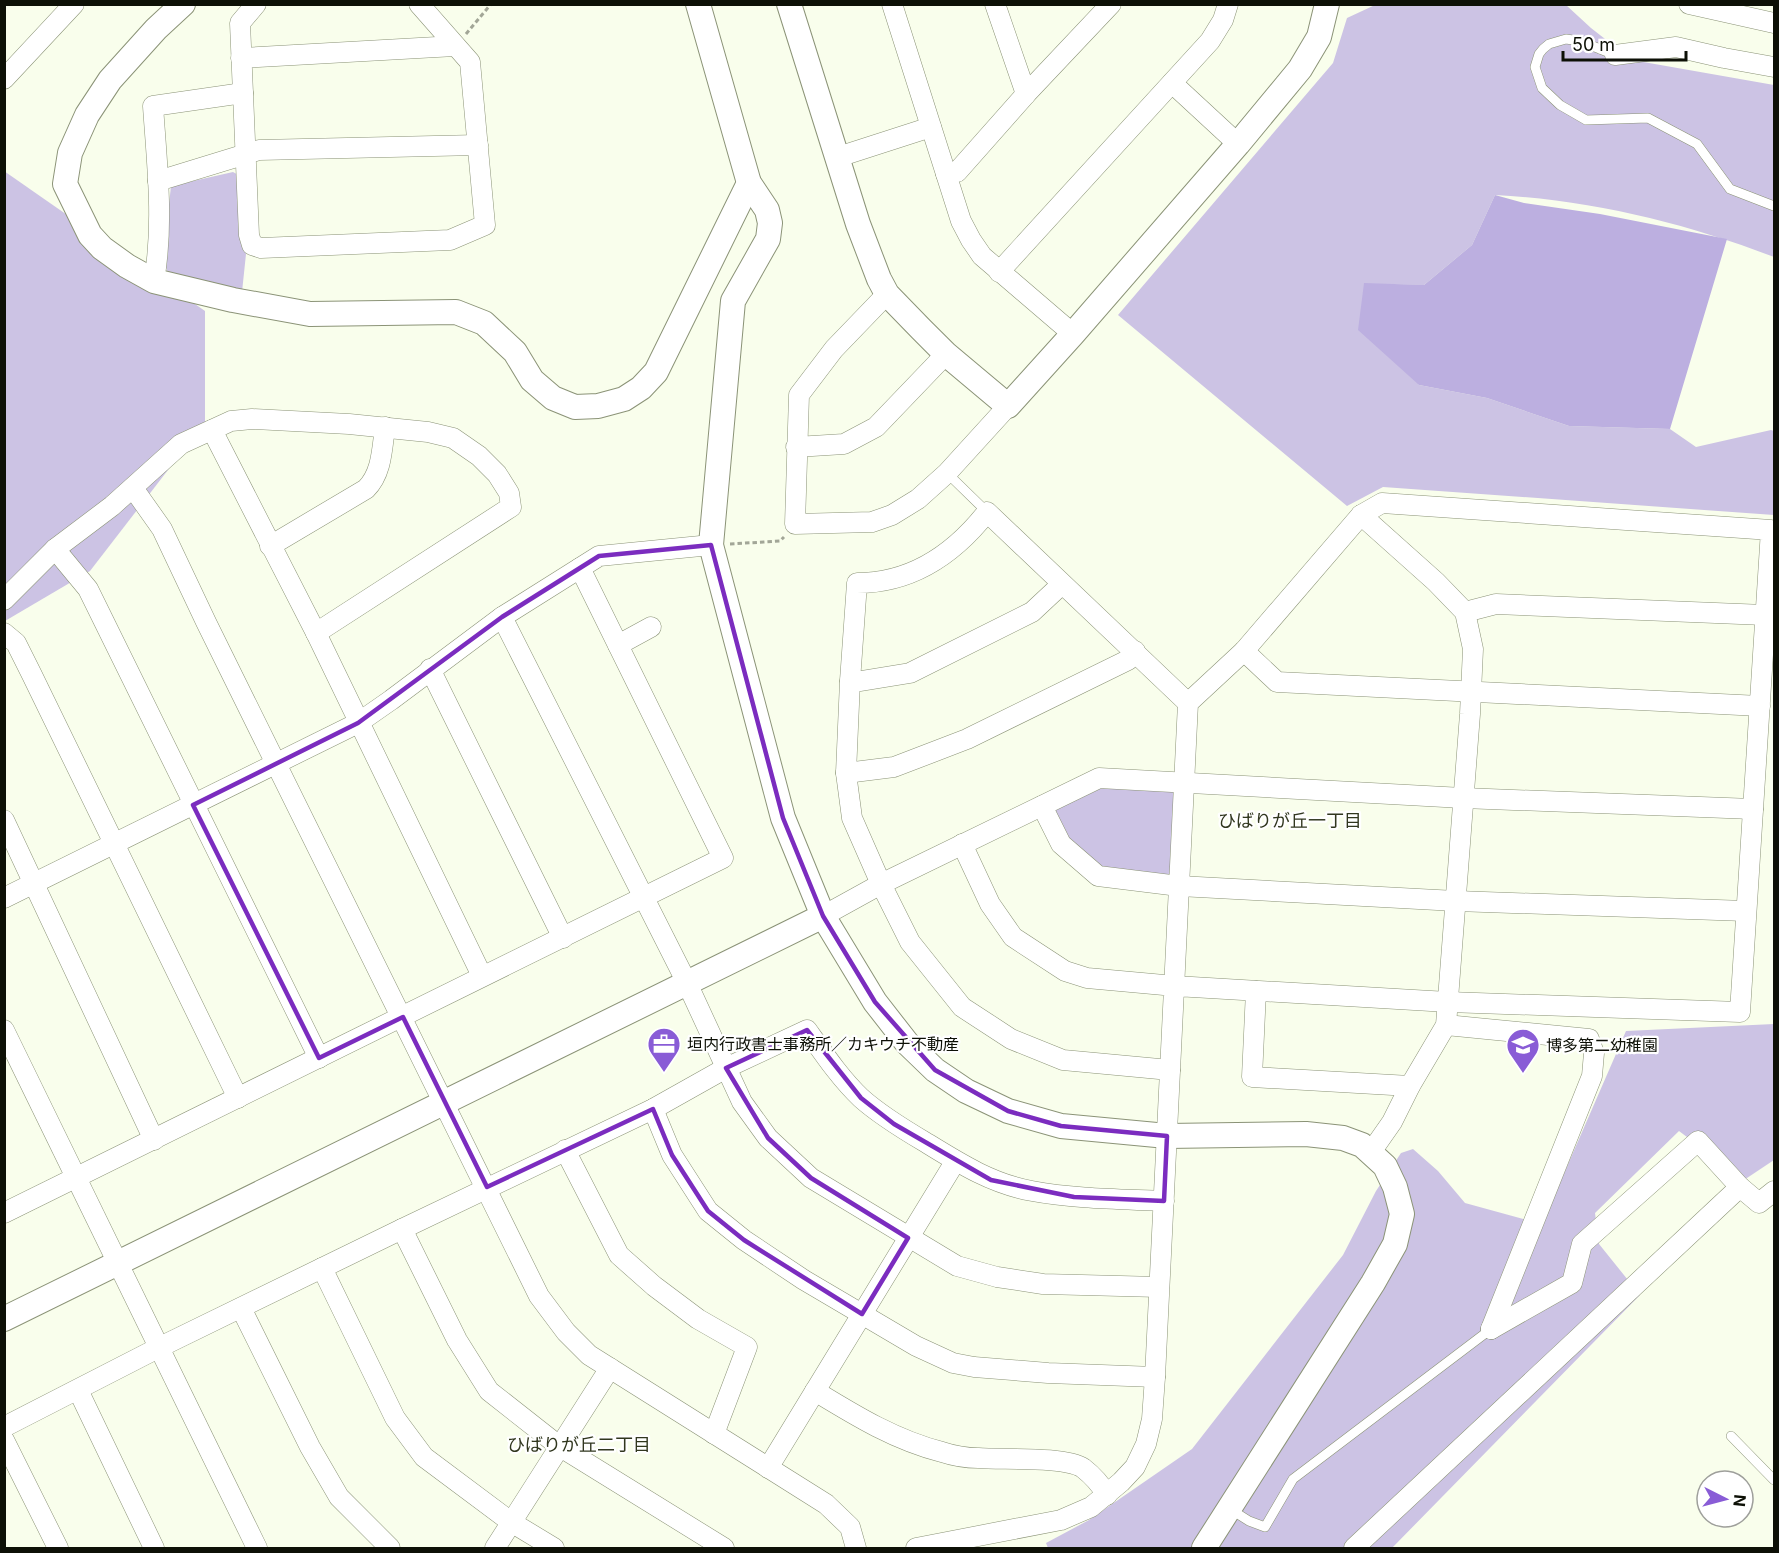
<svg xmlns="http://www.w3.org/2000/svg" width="1779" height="1553" font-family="Inter,'Noto Sans JP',sans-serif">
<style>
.green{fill:#ccc3e4}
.water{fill:#bcafe0}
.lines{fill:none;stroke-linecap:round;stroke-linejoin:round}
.service-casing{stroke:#8b9377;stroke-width:10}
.minor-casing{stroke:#8b9377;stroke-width:21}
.tertiary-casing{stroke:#8b9377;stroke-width:26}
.path{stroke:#a2a697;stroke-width:3;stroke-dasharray:4.5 3;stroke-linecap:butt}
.service{stroke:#fff;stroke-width:9}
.minor{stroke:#fff;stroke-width:20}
.tertiary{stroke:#fff;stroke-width:24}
.marked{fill:none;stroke:#7b2cbf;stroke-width:4.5;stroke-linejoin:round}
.labels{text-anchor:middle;stroke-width:4.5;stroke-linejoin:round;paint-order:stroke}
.poi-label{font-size:16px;fill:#0d1006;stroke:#fff;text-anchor:start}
.neighbourhood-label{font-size:18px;fill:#31371f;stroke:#fff}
</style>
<rect width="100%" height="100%" fill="#f9feec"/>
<g class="green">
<path d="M1375,5H1566L1591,28L1632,60L1774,85V257C1685,223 1591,200 1495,195L1472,245L1424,285L1365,284L1419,385L1487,398L1569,426L1670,429L1696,447L1771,430L1774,431V515L1383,487L1347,506L1118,315L1333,63L1347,18Z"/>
<path d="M4,171L205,311V422L90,571L5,621Z"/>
<path d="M233,172L240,176L239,233L246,254L242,292L168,273L163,259L171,186Z"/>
<path d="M1108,786L1179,790L1175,876C1156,875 1131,876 1113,872C1085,864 1067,838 1053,814L1055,806L1095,788Z"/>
<path d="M1774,1024V1160L1744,1180L1679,1131L1595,1213L1599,1244L1640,1295L1392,1548H1048L1046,1543L1089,1520L1192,1449L1343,1255L1376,1191L1401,1153L1413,1149L1438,1171L1465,1203L1542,1224L1626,1031Z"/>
</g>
<path class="water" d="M1495,195L1524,203L1600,214L1727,239L1670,429L1569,426L1487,398L1419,385L1358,330L1364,283L1424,285L1472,245Z"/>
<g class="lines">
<defs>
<g id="service">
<path d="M1615,55L1580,41L1566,39L1549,44L1543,49L1539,54L1535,67L1542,88L1560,105L1586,120L1648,118L1697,144L1730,189L1774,206"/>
<path d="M947,473L987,512"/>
<path d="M1731,1436L1774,1480"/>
<path d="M1230,1509L1249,1521L1265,1527L1293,1479L1491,1329"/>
</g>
<g id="minor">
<path d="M256,4L240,23L249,235L252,245L261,248L450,240L485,225L470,62L419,4"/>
<path d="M892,4L961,221L971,240L982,256L1073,334"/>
<path d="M995,4L1026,94"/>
<path d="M1689,4L1774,23"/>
<path d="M1615,55L1676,47L1724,58L1774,67"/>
<path d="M241,58L455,46"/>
<path d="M4,79L74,4"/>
<path d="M1172,83L1238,144"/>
<path d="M838,157L931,127"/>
<path d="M946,174L957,172L1026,94L1111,4"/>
<path d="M158,181L259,150L478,145"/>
<path d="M999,272L1210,41L1223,20L1228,4"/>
<path d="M154,281C164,223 157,164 153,106L243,93"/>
<path d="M887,294L834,349L799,395L795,524L872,522L892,515L918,499L947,473L1008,406"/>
<path d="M212,430L316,633L482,976"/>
<path d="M796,447L844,444L876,427L946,354"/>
<path d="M133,488L162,529L206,622L539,1296L566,1332L589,1355L826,1504L850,1527L856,1548"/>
<path d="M1361,515L1436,582L1465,612L1473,649L1470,714L1446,1025L1410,1086L1392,1122L1371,1152"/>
<path d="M270,546L366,489C382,473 382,449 385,427"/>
<path d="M55,549L88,589L319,1058"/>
<path d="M4,600L55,549L112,506L181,444L231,421L252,419L349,424L428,432L453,438L479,456L497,474L509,493L511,507L316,633"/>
<path d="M1465,612L1496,604L1765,615"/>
<path d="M502,617L687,983L742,1102L768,1138L811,1178L957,1266L997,1277L1043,1284L1159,1287"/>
<path d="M4,633L16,643L32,675L238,1098"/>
<path d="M618,645L651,627"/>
<path d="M1244,651L1277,682L1760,706"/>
<path d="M430,669L563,938"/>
<path d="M850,681H861L910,673L1032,612L1062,584"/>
<path d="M846,773L894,767L967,739L1128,660L1135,651"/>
<path d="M1042,806L1061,844L1098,876L1179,886L1456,901L1746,911"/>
<path d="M4,820L154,1140"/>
<path d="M4,898L358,723L391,700L502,617L599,556L711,545"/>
<path d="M823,916L881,884L1099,778L1463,798L1753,809"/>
<path d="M1256,991L1252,1077L1410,1086"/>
<path d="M1446,1025L1589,1039L1594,1053L1592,1076L1491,1329"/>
<path d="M4,1030L257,1548"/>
<path d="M1170,1070L1063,1060L1011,1039L962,1007L910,942L881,884L852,818L846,773L850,681L857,583C912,583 954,554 987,512L1188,703"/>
<path d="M653,1109L672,1155L708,1211L744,1240L804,1280L916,1346L953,1363L974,1367L1048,1373L1155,1377"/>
<path d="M565,1150L619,1255L654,1286L698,1319L747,1347L714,1434"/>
<path d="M4,1213L723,858L580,568"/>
<path d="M402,1229L457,1340L489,1391L559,1446L724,1548"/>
<path d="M322,1268L395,1418L424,1457L511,1522L554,1548"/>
<path d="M241,1308L310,1447L339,1497L390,1548"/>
<path d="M1491,1329L1572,1283L1582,1244L1698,1141L1740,1187L1759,1203L1774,1191"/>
<path d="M78,1390L154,1548"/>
<path d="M815,1391C856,1416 895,1440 942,1452C954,1456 967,1458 978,1458C1002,1460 1065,1456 1083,1468C1092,1475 1101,1485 1107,1495"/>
<path d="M4,1427L160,1347L402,1229L653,1109L726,1068L807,1030C824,1054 840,1078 861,1098C880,1115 903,1129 925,1142C959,1163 992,1184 1032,1191C1075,1199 1120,1199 1164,1201"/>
<path d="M4,1440L58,1548"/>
<path d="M768,1468L955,1162"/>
<path d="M495,1548L610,1368"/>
<path d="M916,1548L1061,1520L1091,1507L1121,1482L1135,1467L1146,1444L1152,1419L1155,1377C1165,1153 1175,928 1188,703L1244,651L1361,515L1382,503L1771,530L1740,1012L1448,1002L1175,986L1087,978L1065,971L1013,937L990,904L962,844"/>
<path d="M1354,1548L1740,1187"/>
</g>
<g id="tertiary">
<path d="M183,4L156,29L110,80L87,115L70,153L65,184L90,235L102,248L127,266L154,281L233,300L310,314L456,312L484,323L515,352L532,380L553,398L575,407L598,406L624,399L641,388L656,372L749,183"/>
<path d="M698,4L749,183L767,210L770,223L768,239L733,301L711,545L783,818L823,916L875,1002L907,1043L935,1070L966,1091L1008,1111L1061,1126L1167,1136L1306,1134L1343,1138L1362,1145L1385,1166L1395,1187L1402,1214L1395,1244L1373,1283L1204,1548"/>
<path d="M789,4L858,224L879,279L887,294L921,329L946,354L1008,406L1073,334L1238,144L1300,69L1319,37L1327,4"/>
<path d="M4,1319L823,916"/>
</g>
</defs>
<use href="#service" class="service-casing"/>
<use href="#minor" class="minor-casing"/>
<use href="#tertiary" class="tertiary-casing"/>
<g class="path">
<path d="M466,34L491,4"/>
<path d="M730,544L780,541L784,537"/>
</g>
<use href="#service" class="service"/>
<use href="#minor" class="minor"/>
<use href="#tertiary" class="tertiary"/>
</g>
<path class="marked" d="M711,545L783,818L823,916L875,1002L935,1070L1008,1111L1061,1126L1167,1136L1164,1201L1074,1197L991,1180L894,1124L861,1098L807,1030L726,1068L768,1138L811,1178L908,1238L862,1314L744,1240L708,1211L672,1155L653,1109L487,1187L403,1017L319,1058L193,805L358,723L502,617L599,556Z"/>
<defs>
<symbol id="office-pin" viewBox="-11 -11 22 30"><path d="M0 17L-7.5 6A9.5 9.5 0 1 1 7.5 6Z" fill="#895cd6" stroke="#fff"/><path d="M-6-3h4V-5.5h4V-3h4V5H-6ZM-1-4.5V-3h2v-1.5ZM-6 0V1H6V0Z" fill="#fff"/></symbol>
<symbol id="school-pin" viewBox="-11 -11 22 30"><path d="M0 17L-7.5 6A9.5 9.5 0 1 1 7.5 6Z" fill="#895cd6" stroke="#fff"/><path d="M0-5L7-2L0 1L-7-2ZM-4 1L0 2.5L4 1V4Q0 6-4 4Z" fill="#fff"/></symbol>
</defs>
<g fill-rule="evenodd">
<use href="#office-pin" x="645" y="1025" width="38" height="52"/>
<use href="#school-pin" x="1504" y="1026" width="38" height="52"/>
</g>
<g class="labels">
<g class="poi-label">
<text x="687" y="1050">垣内行政書士事務所／カキウチ不動産</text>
<text x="1546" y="1051">博多第二幼稚園</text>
</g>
<g class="neighbourhood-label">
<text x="1290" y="827">ひばりが丘一丁目</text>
<text x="579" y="1451">ひばりが丘二丁目</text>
</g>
</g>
<rect width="1779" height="1553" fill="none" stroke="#0d1006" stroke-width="12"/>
<g transform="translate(1725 1499) rotate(96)"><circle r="28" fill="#ffffff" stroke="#9e9f9b" stroke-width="1.5"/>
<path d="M0-4.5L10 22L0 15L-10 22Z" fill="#895cd6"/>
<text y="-9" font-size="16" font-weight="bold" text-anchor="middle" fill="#0d1006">N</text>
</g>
<path d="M1563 51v9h123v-9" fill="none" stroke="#0d1006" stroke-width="3"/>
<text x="1572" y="51" font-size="18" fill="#0d1006" stroke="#ffffff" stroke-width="4.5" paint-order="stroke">50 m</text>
</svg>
